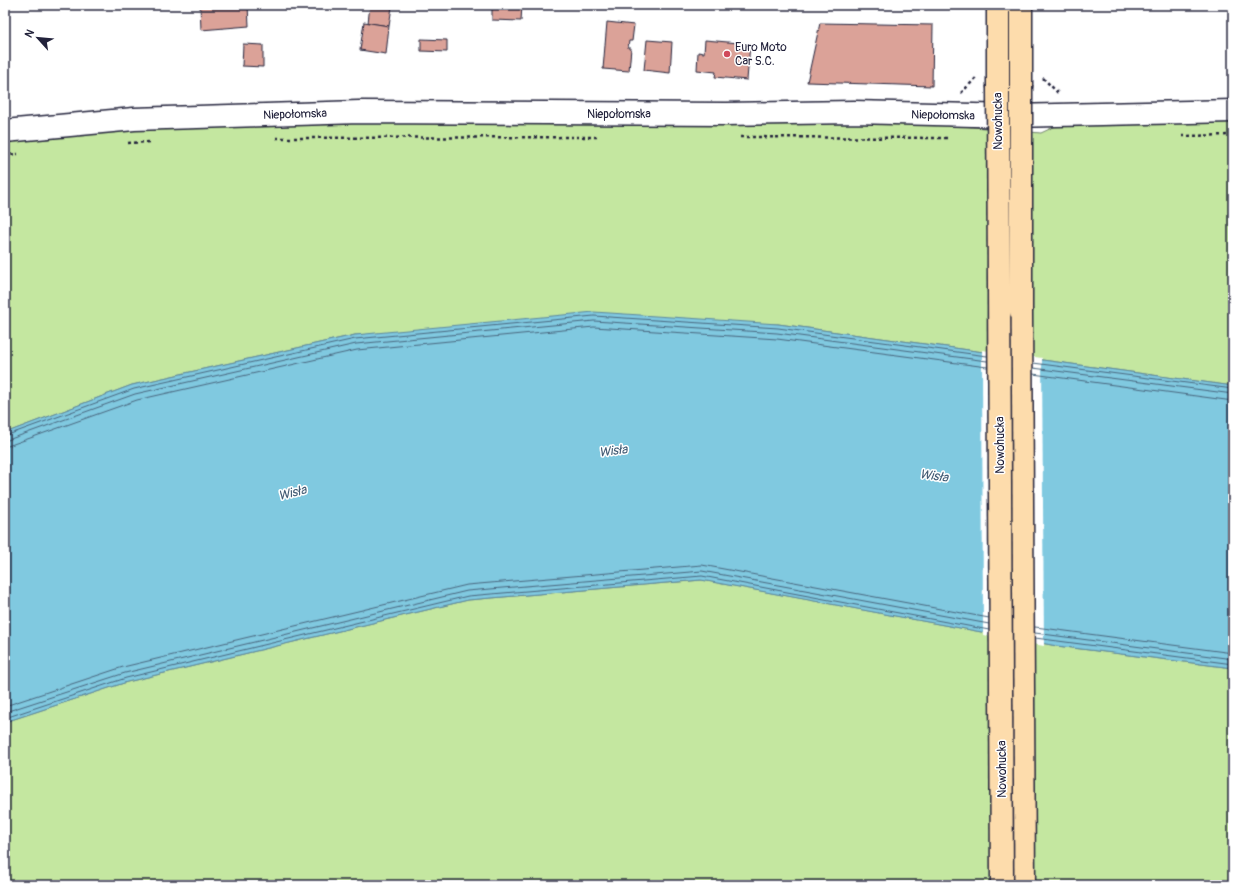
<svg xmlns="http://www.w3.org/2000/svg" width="1238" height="890" font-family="Pangolin,sans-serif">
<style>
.green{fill:#c4e7a0;stroke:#73846e}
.water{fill:#80c9e0;stroke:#5a869e}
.pier{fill:#fff}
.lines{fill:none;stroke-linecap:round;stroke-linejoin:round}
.shore{stroke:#48657d;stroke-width:1}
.building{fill:#dba298;stroke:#22223b}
.minor-casing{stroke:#22223b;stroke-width:25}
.major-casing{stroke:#22223b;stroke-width:25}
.path{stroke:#22223b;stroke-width:2.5;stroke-dasharray:3 3;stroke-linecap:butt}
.minor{stroke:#fff;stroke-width:22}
.major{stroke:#fddcac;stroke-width:22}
.major-bridge-casing{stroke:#22223b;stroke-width:25;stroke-linecap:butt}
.major-bridge{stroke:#fddcac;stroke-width:22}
.poi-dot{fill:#d1495b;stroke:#fff;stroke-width:1.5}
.labels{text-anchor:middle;stroke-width:3;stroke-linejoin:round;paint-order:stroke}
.poi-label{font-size:12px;fill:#22223b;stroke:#fff;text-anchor:start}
.street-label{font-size:12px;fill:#22223b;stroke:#fff}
.water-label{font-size:13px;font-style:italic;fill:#435c75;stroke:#fff}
</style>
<rect width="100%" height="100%" fill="#fff"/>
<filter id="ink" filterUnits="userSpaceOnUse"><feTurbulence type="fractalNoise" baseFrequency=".025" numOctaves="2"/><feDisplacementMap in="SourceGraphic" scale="8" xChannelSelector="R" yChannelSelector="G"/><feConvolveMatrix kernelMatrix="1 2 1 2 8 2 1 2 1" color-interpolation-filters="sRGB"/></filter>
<g filter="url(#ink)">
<g class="green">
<path d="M722,120L939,124L1041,133L1056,126L1233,120V386L778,324L355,335L132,385L5,433V142L47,136L224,123Z"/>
<path d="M702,580L1057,646L1233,668V885H5V722L127,682L468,600Z"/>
</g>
<path class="water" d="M594,312L778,324L1233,386V668L1057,646L701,580L468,600L127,682L5,722V433L132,385L355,335Z"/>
<path class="pier" d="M982,350L1042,358L1044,646L983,635Z"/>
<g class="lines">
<g class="shore">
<path d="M1033,363L1233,389"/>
<path d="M1033,368L1233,394"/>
<path d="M1033,374L1233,401"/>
<path d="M5,436L134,389L355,339L594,316L778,328L987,356"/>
<path d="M5,441L135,394L356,344L594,321L777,333L987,361"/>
<path d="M5,447L137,400L357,350L594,327L777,339L987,367"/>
<path d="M1035,627L1233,653"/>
<path d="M1035,633L1233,659"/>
<path d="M1035,638L1233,664"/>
<path d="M5,706L123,667L467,585L702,565L989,618"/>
<path d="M5,712L125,673L467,591L702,571L989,624"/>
<path d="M5,718L126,678L468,596L702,576L989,630"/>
</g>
</g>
<g class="building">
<path d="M200,5H248L249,26L201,30Z"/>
<path d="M370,5L392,7L389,26L368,23Z"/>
<path d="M492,5H522L521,21L492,20Z"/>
<path d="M364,22L389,26L386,54L360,50Z"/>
<path d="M607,22L634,25L632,41H629L628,48H631L629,71L603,69Z"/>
<path d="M820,23L933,25L932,86L807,82Z"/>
<path d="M421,39L447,40V52L421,51Z"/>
<path d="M647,40L672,42L670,73L644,70Z"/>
<path d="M705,40L750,44L747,80L715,77L716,72L697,70L698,52L704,53Z"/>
<path d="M243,44L263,45V67L242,66Z"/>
</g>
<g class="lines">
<defs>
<path id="minor" d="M5,131L134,119L359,112L726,114L854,112L1013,116L1233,111"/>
<g id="major">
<path d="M1021,5V85"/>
<path d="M998,86V5"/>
<path d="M1021,312L1024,885"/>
</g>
</defs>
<use href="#minor" class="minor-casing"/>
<use href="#major" class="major-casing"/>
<g class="path">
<path d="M1043,78L1058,93"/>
<path d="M961,93L976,78"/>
<path d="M1182,136L1233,135"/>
<path d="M740,137L947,138"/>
<path d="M276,138L599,137"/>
<path d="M128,143L151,142"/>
<path d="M5,155L18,154"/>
</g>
<use href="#minor" class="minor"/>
<use href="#major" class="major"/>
<defs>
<g id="major-bridge">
<path d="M1021,85V312"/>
<path d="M998,86L1002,885"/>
</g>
</defs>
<use href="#major-bridge" class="major-bridge-casing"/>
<use href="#major-bridge" class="major-bridge"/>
</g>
</g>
<circle class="poi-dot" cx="727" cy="54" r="4"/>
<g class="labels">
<g class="poi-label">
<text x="735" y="51">Euro Moto<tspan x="735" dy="14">Car S.C.</tspan></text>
</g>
<g class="street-label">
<text transform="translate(295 114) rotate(-2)" y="4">Niepołomska</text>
<text x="619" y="118">Niepołomska</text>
<text transform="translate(943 115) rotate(1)" y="4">Niepołomska</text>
<text transform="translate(998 121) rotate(-90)" y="4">Nowohucka</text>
<text transform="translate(1000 445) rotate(-90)" y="4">Nowohucka</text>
<text transform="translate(1002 769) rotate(-90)" y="4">Nowohucka</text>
</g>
<g class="water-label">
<text transform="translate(613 450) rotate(-7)" y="5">Wisła</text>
<text transform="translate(934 475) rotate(8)" y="5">Wisła</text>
<text transform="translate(292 492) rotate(-14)" y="5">Wisła</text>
</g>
</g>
<rect width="1238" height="890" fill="none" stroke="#fff" stroke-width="20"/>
<rect x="10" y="10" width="1218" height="870" fill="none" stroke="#22223b" stroke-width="1.5" filter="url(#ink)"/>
<g transform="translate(38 38) rotate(297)" stroke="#ffffff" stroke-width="3" paint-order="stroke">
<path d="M0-3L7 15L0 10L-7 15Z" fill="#22223b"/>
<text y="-6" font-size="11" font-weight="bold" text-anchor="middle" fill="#22223b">N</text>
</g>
</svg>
